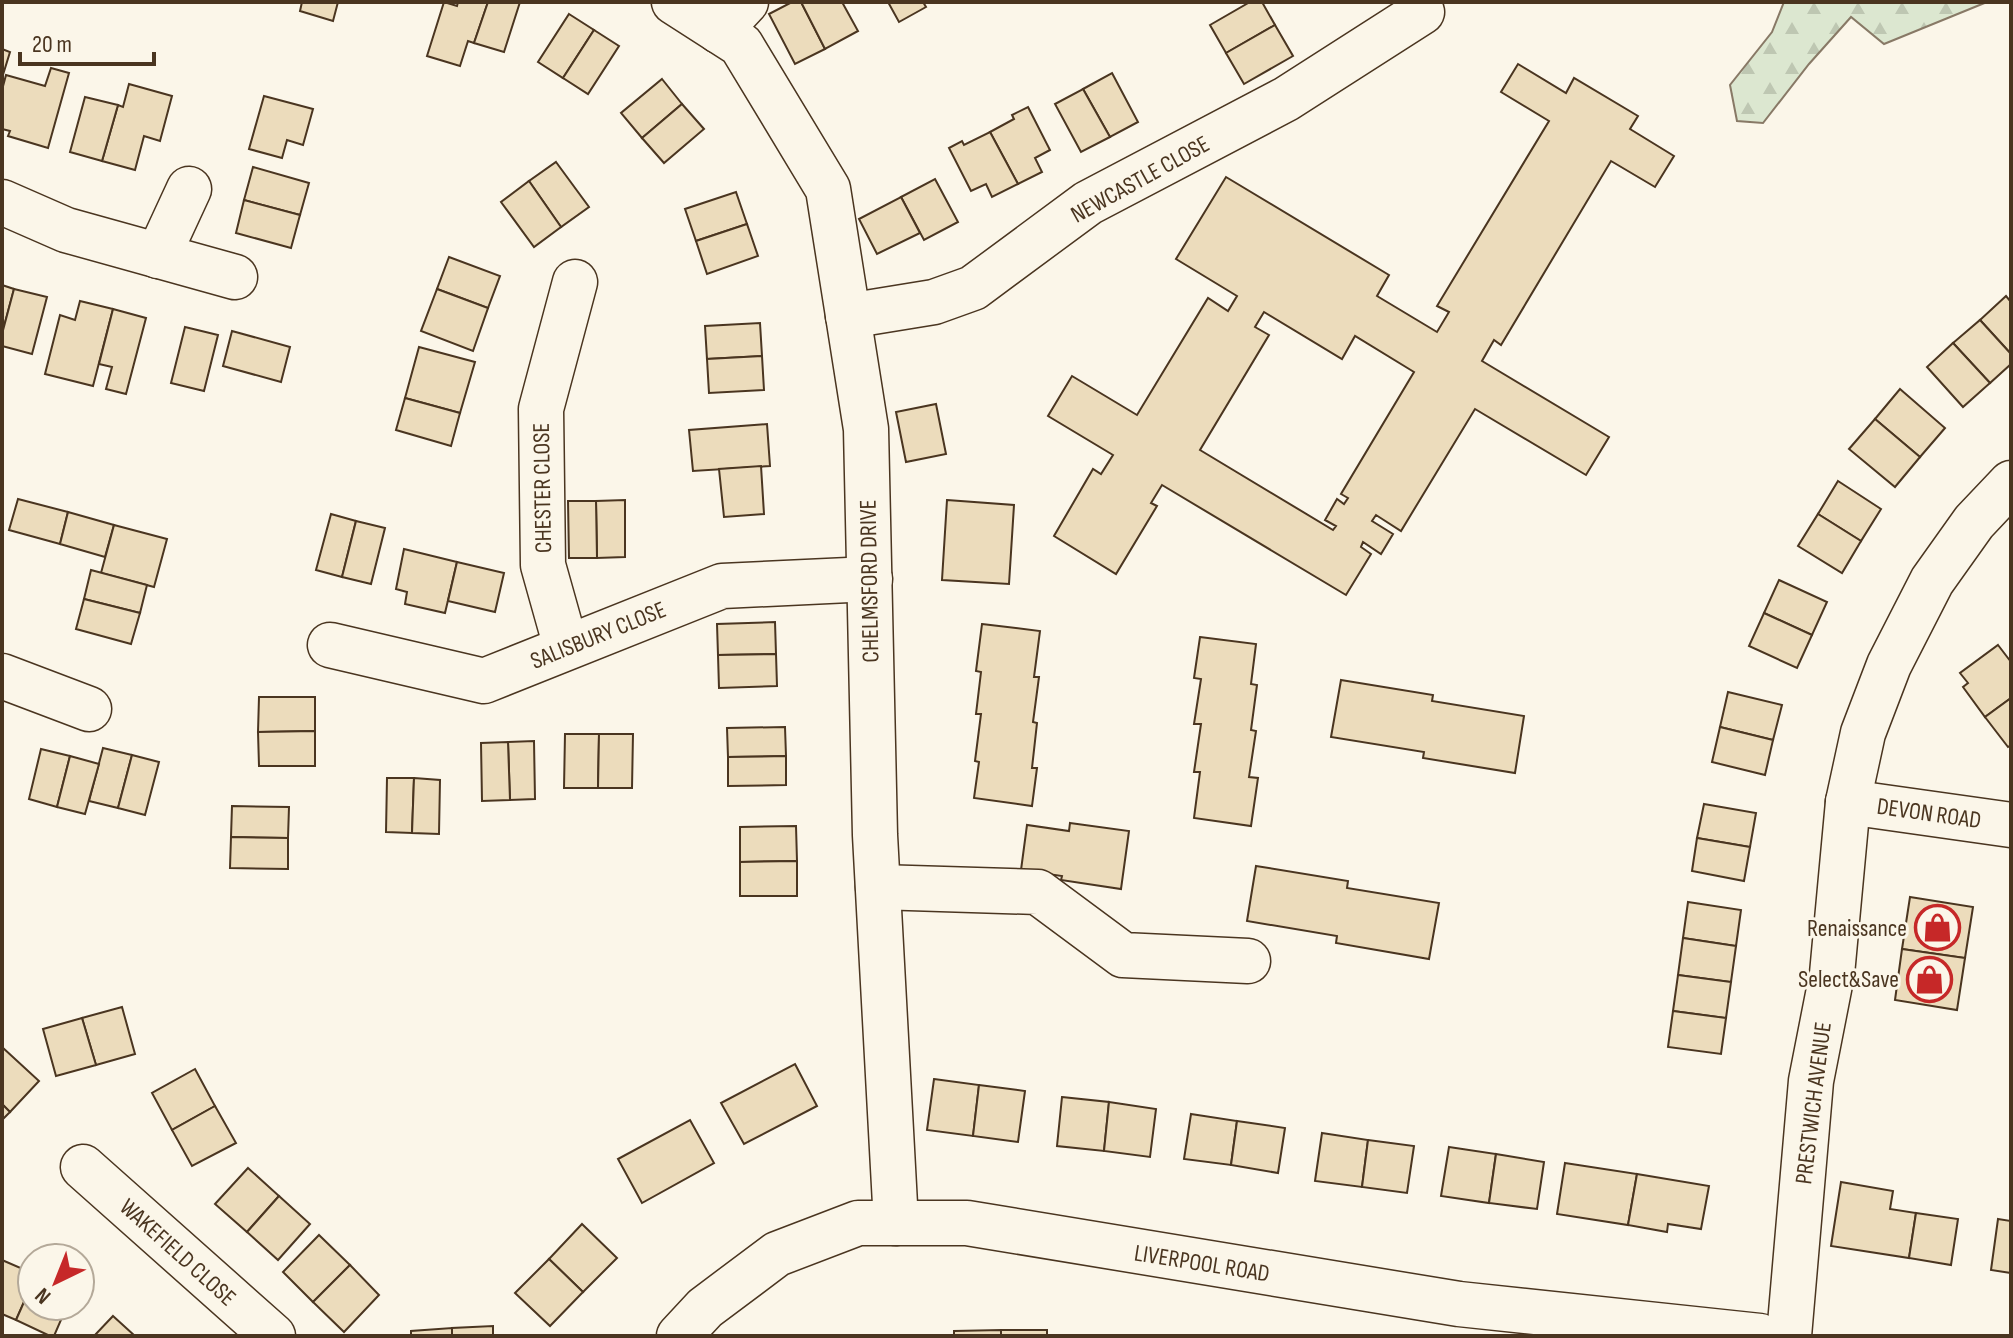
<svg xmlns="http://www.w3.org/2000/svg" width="2013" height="1338" font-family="'Sofia Sans Condensed',sans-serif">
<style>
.forest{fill:url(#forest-firs);stroke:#887966;stroke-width:2}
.building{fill:#ecdcbc;stroke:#4a3520;stroke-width:2;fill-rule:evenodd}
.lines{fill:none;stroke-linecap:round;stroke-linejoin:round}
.minor-casing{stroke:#4a3520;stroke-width:47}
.minor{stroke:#fbf6e9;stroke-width:44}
.labels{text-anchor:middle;stroke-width:6;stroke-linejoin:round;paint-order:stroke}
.street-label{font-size:24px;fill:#4a3520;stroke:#fbf6e9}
.poi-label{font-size:24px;fill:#4a3520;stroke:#fbf6e9;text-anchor:end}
</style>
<defs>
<pattern id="forest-firs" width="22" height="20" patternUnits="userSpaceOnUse" patternTransform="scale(2)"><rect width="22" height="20" fill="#dce7d0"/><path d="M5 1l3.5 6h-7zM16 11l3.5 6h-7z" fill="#bec7b2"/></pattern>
</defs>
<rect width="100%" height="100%" fill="#fbf6e9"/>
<path class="forest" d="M1784,2H1987L1884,44L1851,17L1809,64L1763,123L1737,121L1730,85L1772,32Z"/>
<g class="building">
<path d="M302,2H338L333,21L300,11Z"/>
<path d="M444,2L457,6L458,2H488L474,43L468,41L460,66L427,56Z"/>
<path d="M488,2H520L504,52L474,43Z"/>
<path d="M792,2H801L825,49L795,64L769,14Z"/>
<path d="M801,2H842L858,31L825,49Z"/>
<path d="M888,2H923L926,7L899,22Z"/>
<path d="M1250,2H1262L1275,25L1226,53L1210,25Z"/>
<path d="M569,14L594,30L563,78L538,62Z"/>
<path d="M1275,25L1293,56L1244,84L1226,53Z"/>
<path d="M594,30L619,46L588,94L563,78Z"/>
<path d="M2,49L10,52L2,78Z"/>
<path d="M1518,64L1566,93L1574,78L1638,116L1630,129L1674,156L1655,187L1611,161L1501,345L1494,340L1482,361L1609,437L1586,475L1475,409L1401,531L1376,515L1372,521L1393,534L1381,554L1363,542L1361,547L1371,554L1346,595L1162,485L1151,503L1157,506L1116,574L1054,536L1093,469L1101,474L1113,455L1048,416L1072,376L1137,415L1208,298L1228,311L1237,296L1176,259L1226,177L1389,275L1377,296L1437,332L1449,312L1437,306L1549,121L1501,92ZM1264,312L1342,359L1355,336L1414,372L1341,494L1348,498L1344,504L1337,499L1325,520L1336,526L1333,530L1200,450L1269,335L1255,327Z"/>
<path d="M51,68L69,73L48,148L8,136L10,131L2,129V90L6,75L45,86Z"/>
<path d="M1112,73L1138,122L1110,137L1083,89Z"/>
<path d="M662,79L682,104L642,138L621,113Z"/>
<path d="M129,84L172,96L160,141L144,136L135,170L102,161L118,105L123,107Z"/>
<path d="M1083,89L1110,137L1081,152L1055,104Z"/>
<path d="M264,96L313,109L303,145L287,140L282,158L249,149Z"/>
<path d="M85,97L118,105L102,161L70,152Z"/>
<path d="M682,104L704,129L664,163L642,138Z"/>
<path d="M1028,107L1050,150L1035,158L1042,172L1018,184L990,132L1014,119L1012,115Z"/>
<path d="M990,132L1018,184L992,197L986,184L971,191L949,148L962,141L964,145Z"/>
<path d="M556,162L589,207L561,227L529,181Z"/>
<path d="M253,167L309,183L300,215L244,200Z"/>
<path d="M935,179L958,222L924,240L901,197Z"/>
<path d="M529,181L561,227L534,247L501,202Z"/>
<path d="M736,192L747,224L696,241L685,209Z"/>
<path d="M901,197L920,233L877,254L859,219Z"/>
<path d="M244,200L300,215L291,248L236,233Z"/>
<path d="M747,224L758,256L707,274L696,241Z"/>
<path d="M449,257L500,276L488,308L437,289Z"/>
<path d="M2,285L14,289L2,334Z"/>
<path d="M14,289L47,297L32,354L2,346V334Z"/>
<path d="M437,289L488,308L473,351L421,331Z"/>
<path d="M2006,296L2011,302V354L1980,320Z"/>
<path d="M80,301L113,309L93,386L45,374L60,315L75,320Z"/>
<path d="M113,309L146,318L126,394L106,389L112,367L99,364Z"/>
<path d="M1980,320L2011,354V364L1990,383L1953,343Z"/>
<path d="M760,323L762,356L707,359L705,326Z"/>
<path d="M185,327L218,335L204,391L171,383Z"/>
<path d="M232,331L290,347L281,382L223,366Z"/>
<path d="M1953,343L1990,383L1963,407L1927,367Z"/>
<path d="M419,347L475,362L460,413L405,398Z"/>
<path d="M762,356L764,390L709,393L707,359Z"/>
<path d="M1900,389L1945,428L1920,457L1875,419Z"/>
<path d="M405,398L460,413L451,446L396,430Z"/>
<path d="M936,404L946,454L906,462L896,412Z"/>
<path d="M1875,419L1920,457L1895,487L1849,449Z"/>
<path d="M767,424L770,466L693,471L689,430Z"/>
<path d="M761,466L764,514L724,517L719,469Z"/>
<path d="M1838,481L1881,509L1861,541L1818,514Z"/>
<path d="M18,499L68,512L60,544L9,530Z"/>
<path d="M625,500V557L597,558L596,501Z"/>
<path d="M947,500L1014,505L1009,584L942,580Z"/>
<path d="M568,501H596L597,558H569Z"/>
<path d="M68,512L114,525L105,557L60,544Z"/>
<path d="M331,514L356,521L342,577L316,570Z"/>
<path d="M1818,514L1861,541L1842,573L1798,546Z"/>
<path d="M356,521L385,528L371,584L342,577Z"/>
<path d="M114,525L167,539L154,587L101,573Z"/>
<path d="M404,549L457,562L445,613L405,604L407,592L396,589Z"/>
<path d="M457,562L504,573L495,612L448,601Z"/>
<path d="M91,570L147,585L140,613L84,599Z"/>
<path d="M1779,580L1827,602L1812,635L1764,613Z"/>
<path d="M84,599L140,613L131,644L76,629Z"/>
<path d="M1764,613L1812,635L1797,668L1749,646Z"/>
<path d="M775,622L776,654L718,655L717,624Z"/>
<path d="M982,624L1040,631L1034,677H1039L1033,722L1037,723L1032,768H1037L1032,806L974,798L979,762L975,761L981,714H976L981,672L976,671Z"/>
<path d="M1200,637L1256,644L1251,684L1257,685L1251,730L1256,731L1249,777L1258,778L1251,826L1194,818L1200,772H1194L1201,724H1194L1201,679L1194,678Z"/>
<path d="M1998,645L2011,662V698L1985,717L1963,687L1968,683L1960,673Z"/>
<path d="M776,654L777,686L719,688L718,655Z"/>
<path d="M1341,680L1433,695L1432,701L1524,716L1515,773L1423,758L1424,752L1331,737Z"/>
<path d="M1728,692L1782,705L1773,740L1720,727Z"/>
<path d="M259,697H315V731L258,732Z"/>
<path d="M2011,698V745L2008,747L1985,717Z"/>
<path d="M785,727L786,756L728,757L727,728Z"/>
<path d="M1720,727L1773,740L1765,775L1712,762Z"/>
<path d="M315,731V766H259L258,732Z"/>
<path d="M565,734H599L598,788H564Z"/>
<path d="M599,734H633L632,788H598Z"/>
<path d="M534,741L535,799L510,800L508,742Z"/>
<path d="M508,742L510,800L482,801L481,743Z"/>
<path d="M103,748L132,755L118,808L89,801Z"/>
<path d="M41,749L70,756L57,807L29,799Z"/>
<path d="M132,755L159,762L145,815L118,808Z"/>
<path d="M70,756L99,764L85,814L57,807Z"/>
<path d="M786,756V785L728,786V757Z"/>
<path d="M387,778H414L412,833L386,832Z"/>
<path d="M414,778L440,780L439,834L412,833Z"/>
<path d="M1704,804L1756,813L1750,847L1697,838Z"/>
<path d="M232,806L289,807L288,838L231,837Z"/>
<path d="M1070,823L1129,831L1121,889L1061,880L1062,876L1021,870L1027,825L1069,831Z"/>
<path d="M796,826L797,861L740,862V827Z"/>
<path d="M231,837L288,838V869L230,868Z"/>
<path d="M1697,838L1750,847L1744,881L1692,871Z"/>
<path d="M797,861V896H740V862Z"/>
<path d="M1256,866L1348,881L1347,888L1439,903L1429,959L1336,943L1337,936L1247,921Z"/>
<path d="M1910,897L1973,907L1965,958L1902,949Z"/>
<path d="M1688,902L1741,910L1736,946L1683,938Z"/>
<path d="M1683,938L1736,946L1731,982L1678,975Z"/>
<path d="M1902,949L1965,958L1957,1010L1895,1000Z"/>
<path d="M1678,975L1731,982L1726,1018L1673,1011Z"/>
<path d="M122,1007L135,1054L96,1065L82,1018Z"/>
<path d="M1673,1011L1726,1018L1721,1054L1668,1047Z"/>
<path d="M82,1018L96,1065L56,1076L43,1029Z"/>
<path d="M2,1047L39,1081L10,1112L2,1104Z"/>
<path d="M795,1064L817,1106L744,1144L721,1103Z"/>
<path d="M195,1069L215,1106L172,1130L152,1093Z"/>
<path d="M934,1079L979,1085L973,1136L927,1130Z"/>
<path d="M979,1085L1025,1091L1018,1142L973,1136Z"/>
<path d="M1062,1097L1109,1102L1104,1151L1057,1146Z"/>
<path d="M1109,1102L1156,1109L1150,1157L1104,1151Z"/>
<path d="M2,1104L10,1112L2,1120Z"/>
<path d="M215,1106L236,1143L192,1166L172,1130Z"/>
<path d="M1191,1114L1237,1121L1231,1165L1184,1159Z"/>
<path d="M690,1120L714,1163L642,1203L618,1159Z"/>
<path d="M1237,1121L1285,1128L1278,1173L1231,1165Z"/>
<path d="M1322,1133L1368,1140L1362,1187L1315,1181Z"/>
<path d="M1368,1140L1414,1146L1407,1193L1362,1187Z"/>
<path d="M1449,1147L1496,1154L1489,1203L1441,1196Z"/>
<path d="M1496,1154L1544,1162L1537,1209L1489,1203Z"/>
<path d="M1565,1163L1637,1174L1628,1225L1557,1214Z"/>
<path d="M248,1168L279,1196L247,1232L215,1204Z"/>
<path d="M1637,1174L1709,1186L1701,1229L1668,1224L1667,1232L1628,1225Z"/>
<path d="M1841,1182L1893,1191L1890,1209L1916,1213L1909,1258L1831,1246Z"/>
<path d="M279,1196L310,1224L278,1260L247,1232Z"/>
<path d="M1916,1213L1958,1219L1951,1265L1909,1258Z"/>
<path d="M1998,1219L2011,1221V1273L1991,1270Z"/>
<path d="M582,1224L617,1258L583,1292L549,1259Z"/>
<path d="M319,1235L350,1265L313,1302L283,1272Z"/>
<path d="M549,1259L583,1292L550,1326L515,1293Z"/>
<path d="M2,1260L32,1273V1284L16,1320L2,1314Z"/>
<path d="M350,1265L379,1295L344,1332L313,1302Z"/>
<path d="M32,1284V1306H67L54,1336H50L16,1320Z"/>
<path d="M113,1316L135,1336H94Z"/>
<path d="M493,1326V1336H452V1328Z"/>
<path d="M452,1328V1336H411V1331Z"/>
<rect x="1001" y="1330" width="46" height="6"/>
<path d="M1001,1330V1336H954V1331Z"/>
</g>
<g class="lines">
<defs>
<g id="minor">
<path d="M674,2L741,45L828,189L866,429L875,835L896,1223"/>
<path d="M719,31L746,2"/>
<path d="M2,202L66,230L235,277"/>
<path d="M158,256L189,189"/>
<path d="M848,316L934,302L973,288L1088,203L1286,99L1422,12"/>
<path d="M330,645L484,681L722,586L870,579"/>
<path d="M566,647L543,565L541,409L575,282"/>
<path d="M2,676L89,709"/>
<path d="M1848,802L2011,825"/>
<path d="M878,887L1038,892L1123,955L1248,961"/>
<path d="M83,1167L273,1336"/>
<path d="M679,1336L705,1308L777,1254L858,1223H967L1459,1304L1760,1336"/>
<path d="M1789,1336L1811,1081L1832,974L1848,802L1863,733L1889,665L1932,581L1974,522L2011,483"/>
</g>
</defs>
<use href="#minor" class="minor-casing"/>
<use href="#minor" class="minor"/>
</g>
<defs>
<symbol id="shop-ring" viewBox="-11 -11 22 22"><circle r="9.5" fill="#fbf6e9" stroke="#c62828" stroke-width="1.5"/><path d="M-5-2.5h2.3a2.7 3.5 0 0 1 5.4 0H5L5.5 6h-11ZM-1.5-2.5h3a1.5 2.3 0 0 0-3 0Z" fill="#c62828"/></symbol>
</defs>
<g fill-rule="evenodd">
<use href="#shop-ring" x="1912" y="902" width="51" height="51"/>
<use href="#shop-ring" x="1904" y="954" width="51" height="51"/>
</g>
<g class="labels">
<g class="street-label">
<text transform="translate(1140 179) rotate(-29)" y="8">NEWCASTLE CLOSE</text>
<text transform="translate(542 488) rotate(-91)" y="8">CHESTER CLOSE</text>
<text transform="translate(869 581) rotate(-91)" y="8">CHELMSFORD DRIVE</text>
<text transform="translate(598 635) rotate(-22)" y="8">SALISBURY CLOSE</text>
<text transform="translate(1929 813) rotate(8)" y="8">DEVON ROAD</text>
<text transform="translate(1813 1103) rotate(-83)" y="8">PRESTWICH AVENUE</text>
<text transform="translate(178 1252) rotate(42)" y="8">WAKEFIELD CLOSE</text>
<text transform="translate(1202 1263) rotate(9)" y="8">LIVERPOOL ROAD</text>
</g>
<g class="poi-label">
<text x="1907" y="936">Renaissance</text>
<text x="1899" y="987">Select&amp;Save</text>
</g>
</g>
<rect width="2013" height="1338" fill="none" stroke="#4a3520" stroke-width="8"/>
<g transform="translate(56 1282) rotate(223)"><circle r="38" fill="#fbf6e9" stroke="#b4a999" stroke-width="2"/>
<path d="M0-6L14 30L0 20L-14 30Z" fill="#c62828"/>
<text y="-12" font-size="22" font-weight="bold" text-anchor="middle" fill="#4a3520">N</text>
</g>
<path d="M20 52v12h134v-12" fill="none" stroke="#4a3520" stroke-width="4"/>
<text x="32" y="52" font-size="24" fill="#4a3520" stroke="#fbf6e9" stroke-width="6" paint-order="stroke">20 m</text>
</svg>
